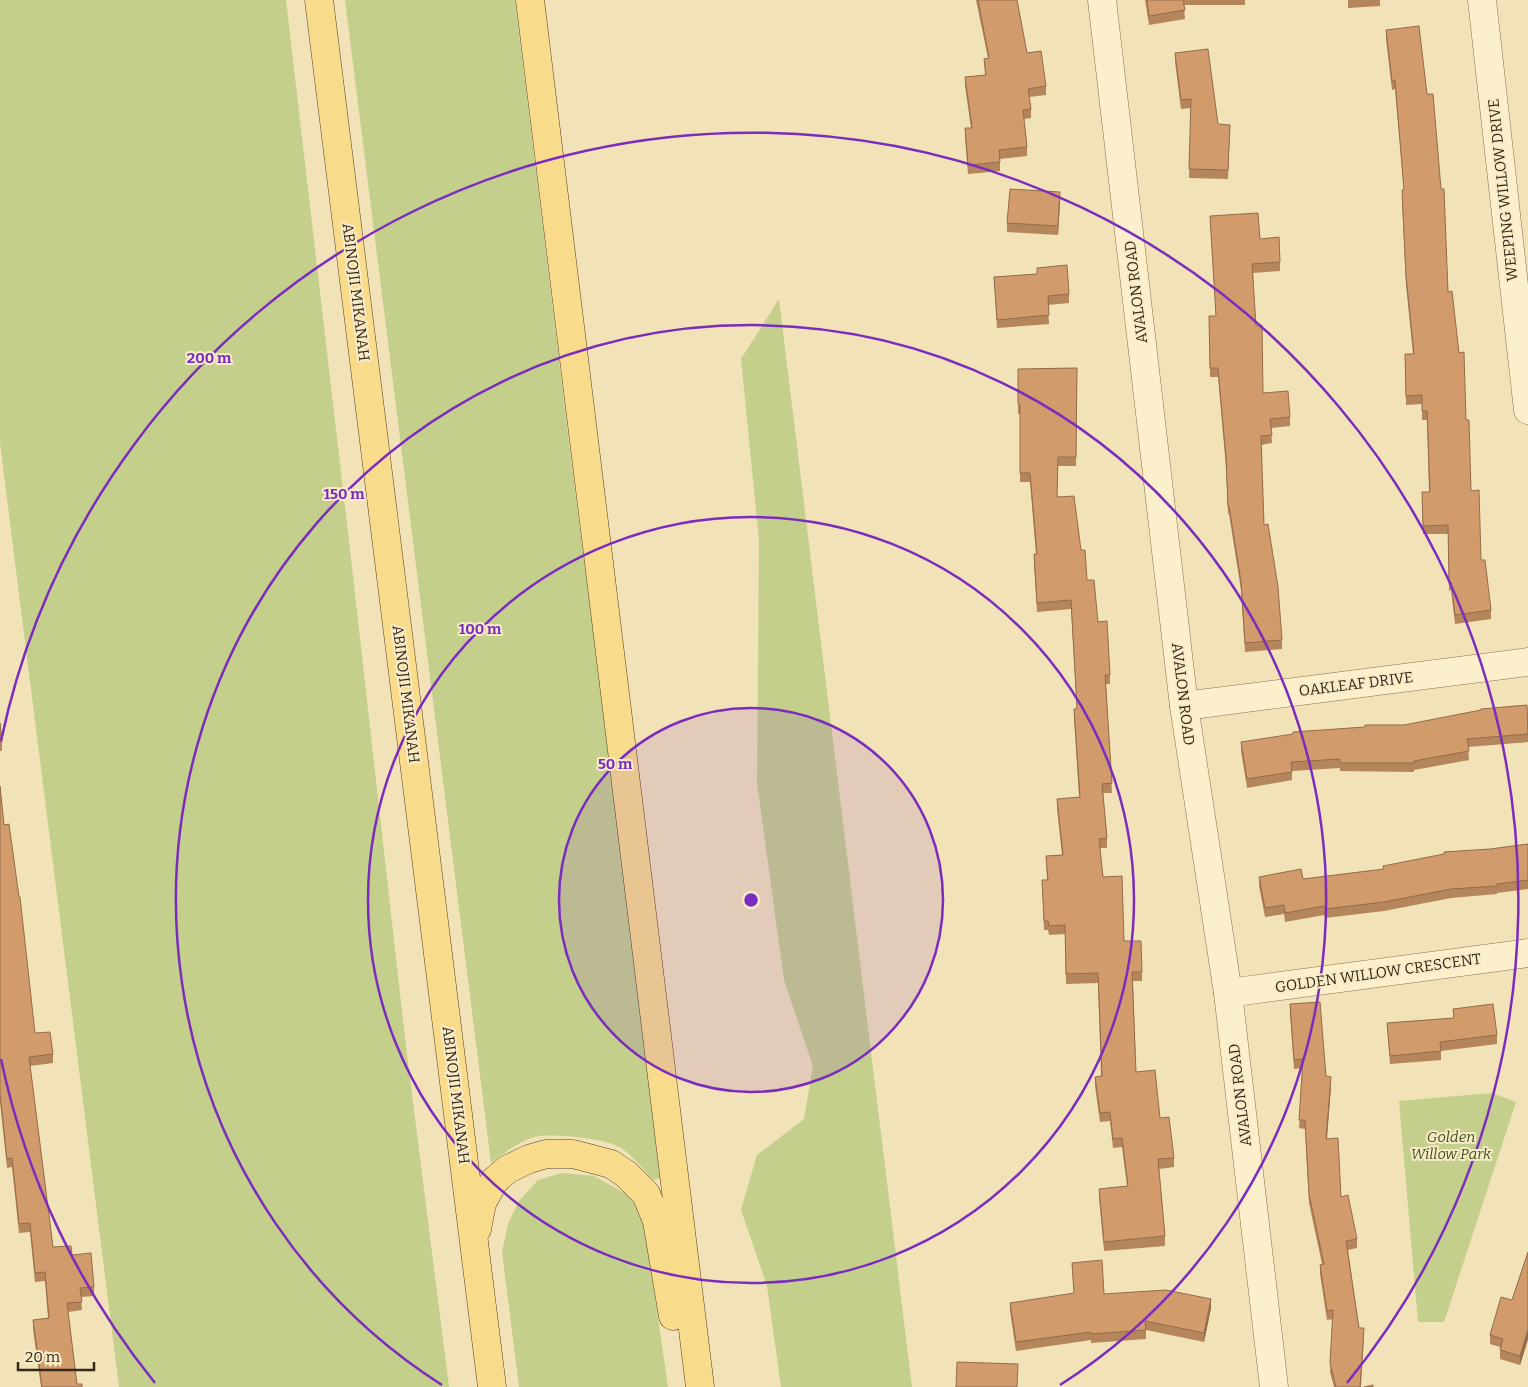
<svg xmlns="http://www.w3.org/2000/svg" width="1528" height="1387" font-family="Bitter,serif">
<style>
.green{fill:#c4cf8c}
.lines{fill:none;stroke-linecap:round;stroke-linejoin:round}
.minor-casing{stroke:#887152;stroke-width:29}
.primary-casing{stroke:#543f28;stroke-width:29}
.minor{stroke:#fbefcc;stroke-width:28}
.primary{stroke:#f9dc8b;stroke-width:28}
.wall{fill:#b5855c}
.shaded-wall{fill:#936c4b}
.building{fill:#d29b6b;stroke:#936c4b}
.ring{fill:none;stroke:#7b2cbf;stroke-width:2.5}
.labels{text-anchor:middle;stroke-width:4;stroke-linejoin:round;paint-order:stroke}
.street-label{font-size:15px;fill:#352819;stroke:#f8ecc8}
.park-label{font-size:15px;font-style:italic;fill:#43531e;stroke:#f8ecc8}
.centre{fill:#7b2cbf;stroke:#f8ecc8;stroke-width:2.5}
.ring-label{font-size:15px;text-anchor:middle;font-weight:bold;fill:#7b2cbf;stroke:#f8ecc8;stroke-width:4;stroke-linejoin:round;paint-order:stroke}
</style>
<rect width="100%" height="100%" fill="#f1e2b8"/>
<g class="green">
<path d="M0,0H286L352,567L406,1047L449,1387H119L0,443Z"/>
<path d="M345,0H515L572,466L663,1178L653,1180C643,1169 630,1152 617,1146C602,1138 549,1133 534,1137C518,1142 504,1153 491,1163Z"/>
<path d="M779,299L912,1387H781L767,1286L741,1210L757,1155L804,1119L813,1066L784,980L757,783L759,540L741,359Z"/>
<path d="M1492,1093L1516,1102L1444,1322H1418L1399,1101Z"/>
<path d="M562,1173L594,1176L626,1194L643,1214L668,1387H519L502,1252L508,1224L519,1201L538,1180Z"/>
</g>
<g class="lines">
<defs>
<g id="minor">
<path d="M1102,0L1184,706L1228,993L1274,1387"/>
<path d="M1482,0L1528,410"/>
<path d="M1184,706L1528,662"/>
<path d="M1228,993L1528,953"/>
</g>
<g id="primary">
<path d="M319,0L492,1387"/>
<path d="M530,0L700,1387"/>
<path d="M477,1229L482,1203L494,1181L508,1169L529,1159L546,1154H573L611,1164L626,1174L646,1194L657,1221L673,1316"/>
</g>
</defs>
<use href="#minor" class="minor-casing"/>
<use href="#primary" class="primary-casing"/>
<use href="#minor" class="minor"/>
<use href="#primary" class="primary"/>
</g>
<g class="wall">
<path d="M976,0H1017L1027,53L1046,86V95L1029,97L1031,109V118L1024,119L1027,147V156L1000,159V171L968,174L965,137V128H971L965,86V77L985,75L984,59L988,58Z"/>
<path d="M1145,0H1245V5H1184L1185,19L1149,25Z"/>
<path d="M1348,0H1380V6L1348,8Z"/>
<path d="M1386,30L1448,292L1466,420L1471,491L1481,560L1491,610V619L1455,624L1451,590L1449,591L1448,534H1423L1422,492H1429L1427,420H1422V404L1406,405L1405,354H1413L1406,285L1402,199L1404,190L1395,89L1392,90L1386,39Z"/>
<path d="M1175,53L1218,124L1230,125L1228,179L1189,178L1191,108L1181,109L1175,62Z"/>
<path d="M1060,201L1058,235L1007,232V223Z"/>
<path d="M1210,216L1260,239L1280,262V271L1253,273L1256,326L1263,393L1290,417V426L1271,428L1272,443L1261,445L1264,525L1282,640V649L1245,652L1241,590L1229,514H1228L1226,467L1218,377H1210L1209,316H1216Z"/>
<path d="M1037,268L1069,294V303L1048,305L1049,324L997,328L994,277L1037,274Z"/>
<path d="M1077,368L1076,466H1058L1057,497L1081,550L1087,580L1098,622L1110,675V684H1106L1112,793H1103L1107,838V848H1100L1103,877L1124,941L1142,972V981H1133L1136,1072L1160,1118L1174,1158V1167L1159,1169L1165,1236V1246L1104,1251L1099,1198V1189L1127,1186L1122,1147L1113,1148L1110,1121L1100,1122L1095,1086V1077L1101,1076L1098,983L1066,984L1065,934L1049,935L1048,930H1044L1042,880H1047L1046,856L1062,855L1057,809V799L1079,797L1074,718V709H1077L1071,609L1037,612L1034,563V554H1036L1030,482H1020V414H1018V369Z"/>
<path d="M1528,715V742L1468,747L1469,760L1414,770V772L1340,771V768L1292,771V780L1247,788L1241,751V742Z"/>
<path d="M0,723L2,742V751H0Z"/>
<path d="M0,786L4,825L35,1033L53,1054V1063L30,1066L53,1247L72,1255L94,1287V1296L81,1297L82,1310L68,1312L77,1384L82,1387H41L33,1329V1320L48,1318L45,1281L35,1282L30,1232L19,1233L12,1167L7,1168L0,1102Z"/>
<path d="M1528,844V889L1497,893V894L1451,898L1384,911L1325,918L1324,915L1285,922L1284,914L1265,917L1259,886V877L1303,879L1383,869V866L1490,849Z"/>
<path d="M1290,1004L1331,1086L1327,1139L1341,1197L1357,1239V1248L1348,1250L1359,1328L1364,1337L1361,1387H1334L1330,1372L1333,1319L1327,1320L1320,1274V1265L1322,1264L1309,1203L1305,1129L1299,1128L1303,1068L1294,1069L1290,1013Z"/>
<path d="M1453,1009L1497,1035V1044L1441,1051V1060L1390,1064L1387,1023L1453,1018Z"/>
<path d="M1528,1252V1339L1520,1365L1500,1359V1347L1490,1344V1335L1512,1300Z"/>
<path d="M1072,1263L1104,1294L1211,1308L1204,1342L1146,1330V1339L1091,1343V1340L1016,1351L1010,1311V1303L1074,1294Z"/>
</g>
<g class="shaded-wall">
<path d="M1060,192V201L1058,235V226Z"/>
<path d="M1331,1077V1086L1326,1147V1139Z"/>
<path d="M1211,1299V1308L1204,1342V1333Z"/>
<path d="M1528,1330V1339L1520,1365V1356Z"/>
</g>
<g class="building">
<path d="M978,0H1017L1027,53L1041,51L1046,86L1028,89L1031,109L1023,110L1027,147L999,150L1000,162L968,165L965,128H972L965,77L986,75L984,59L989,58Z"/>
<path d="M1147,0H1183L1185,10L1149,16Z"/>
<path d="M1419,26L1427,94H1433L1441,189H1444L1448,292L1452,291L1459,353L1464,352L1466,420H1469L1471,491L1479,490L1481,560H1485L1491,610L1455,615L1451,582H1449L1448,525L1423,526L1422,492H1430L1427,411H1422V395L1406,396L1405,354H1414L1406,276L1402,190H1404L1395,80L1392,81L1386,30Z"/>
<path d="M1208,49L1218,124L1230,125L1228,170L1189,169L1191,99L1181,100L1175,53Z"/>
<path d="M1010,189L1060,192L1058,226L1007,223Z"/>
<path d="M1258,213L1260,239L1279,237L1280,262L1252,264L1256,326L1262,325L1263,393L1288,391L1290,417L1270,419L1272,435L1261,436L1264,525L1268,524L1278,587L1282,640L1245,643L1241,582L1229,506H1228L1226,458L1218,368H1210L1209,316H1216L1210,216Z"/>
<path d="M1067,265L1069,294L1048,296L1049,315L997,320L994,277L1037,274V268Z"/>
<path d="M1077,368L1076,457H1058L1057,497L1074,496L1081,550H1085L1087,580H1094L1098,622L1107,621L1110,675H1105L1112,783L1102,784L1107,838L1099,839L1103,877L1122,876L1124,941H1141L1142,972H1132L1136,1072L1155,1070L1160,1118L1169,1117L1174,1158L1158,1159L1165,1236L1104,1242L1099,1189L1128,1186L1122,1138L1113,1139L1110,1112L1100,1113L1095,1077L1102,1076L1098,973L1066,974L1065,925L1049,926L1048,921H1044L1042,880H1048L1046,856L1063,855L1057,799L1080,797L1074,709L1077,708L1071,600L1037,603L1034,554H1037L1030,473H1020V404H1018V369Z"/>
<path d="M1527,705L1528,734L1467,739L1469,751L1414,761V763H1340V759L1291,762L1292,772L1247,779L1241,742L1293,734V732L1365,727V725H1404L1481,710V709Z"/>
<path d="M0,723L2,742H0Z"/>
<path d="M0,786L4,825L9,824L19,897H20L35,1033L50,1032L53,1054L29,1057L53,1247L71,1246L72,1255L91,1253L94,1287L80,1288L82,1302L67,1303L77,1384H82V1387H42L33,1320L49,1318L45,1272L35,1273L30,1223L19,1224L12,1158L7,1159L0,1093Z"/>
<path d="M1528,844V880L1497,884V886L1451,889L1384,902L1325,909L1324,906L1285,913L1284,905L1265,908L1259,877L1301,869L1303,879L1384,869L1383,866L1444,854V852L1490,849Z"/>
<path d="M1320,1002L1326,1076L1331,1077L1326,1139L1338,1138L1341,1197L1348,1195L1357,1239L1346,1241L1359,1328H1364L1360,1387H1336L1330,1363L1333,1310L1327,1311L1320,1265L1324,1264L1309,1194L1305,1120H1299L1303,1059L1294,1060L1290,1004Z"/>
<path d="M1493,1004L1497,1035L1440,1042L1441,1051L1390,1056L1387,1023L1454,1018L1453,1009Z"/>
<path d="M1528,1252V1330L1520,1356L1500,1350L1503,1339L1490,1335L1501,1297L1512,1300Z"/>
<path d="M1102,1260L1104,1294L1166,1290L1211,1299L1204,1333L1145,1321L1146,1330L1091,1334V1332L1016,1342L1010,1303L1074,1293L1072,1263Z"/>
<path d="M957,1362L1018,1364L1017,1387H956Z"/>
<path d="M1373,1385V1387H1364Z"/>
</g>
<circle cx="751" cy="900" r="192" fill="#7b2cbf" fill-opacity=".12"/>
<g class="ring">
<circle cx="751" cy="900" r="192"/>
<circle cx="751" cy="900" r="383"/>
<path d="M442 1385A575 575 0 1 1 1060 1385"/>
<path d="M155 1383A767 767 0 0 1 1 1059M1 741A767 767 0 1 1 1347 1383"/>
</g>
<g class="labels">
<g class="street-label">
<text transform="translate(1503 190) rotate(-96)" y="5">WEEPING WILLOW DRIVE</text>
<text transform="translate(356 292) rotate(83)" y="5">ABINOJII MIKANAH</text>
<text transform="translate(1136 292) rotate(-97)" y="5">AVALON ROAD</text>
<text transform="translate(1356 684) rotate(-7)" y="5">OAKLEAF DRIVE</text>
<text transform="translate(406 694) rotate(83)" y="5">ABINOJII MIKANAH</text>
<text transform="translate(1183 694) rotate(83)" y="5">AVALON ROAD</text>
<text transform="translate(1378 973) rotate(-8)" y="5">GOLDEN WILLOW CRESCENT</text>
<text transform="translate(456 1095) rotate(83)" y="5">ABINOJII MIKANAH</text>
<text transform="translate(1240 1095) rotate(-97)" y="5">AVALON ROAD</text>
</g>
<g class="park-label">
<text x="1451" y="1142">Golden<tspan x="1451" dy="17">Willow Park</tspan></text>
</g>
</g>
<circle cx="751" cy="900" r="8" class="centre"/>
<g class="ring-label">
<text x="209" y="363">200 m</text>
<text x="344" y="499">150 m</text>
<text x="480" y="634">100 m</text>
<text x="615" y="769">50 m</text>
</g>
<path d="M18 1362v8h76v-8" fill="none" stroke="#352819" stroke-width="2.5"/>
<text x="25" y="1362" font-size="15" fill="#352819" stroke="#f8ecc8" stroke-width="4" paint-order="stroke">20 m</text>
</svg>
